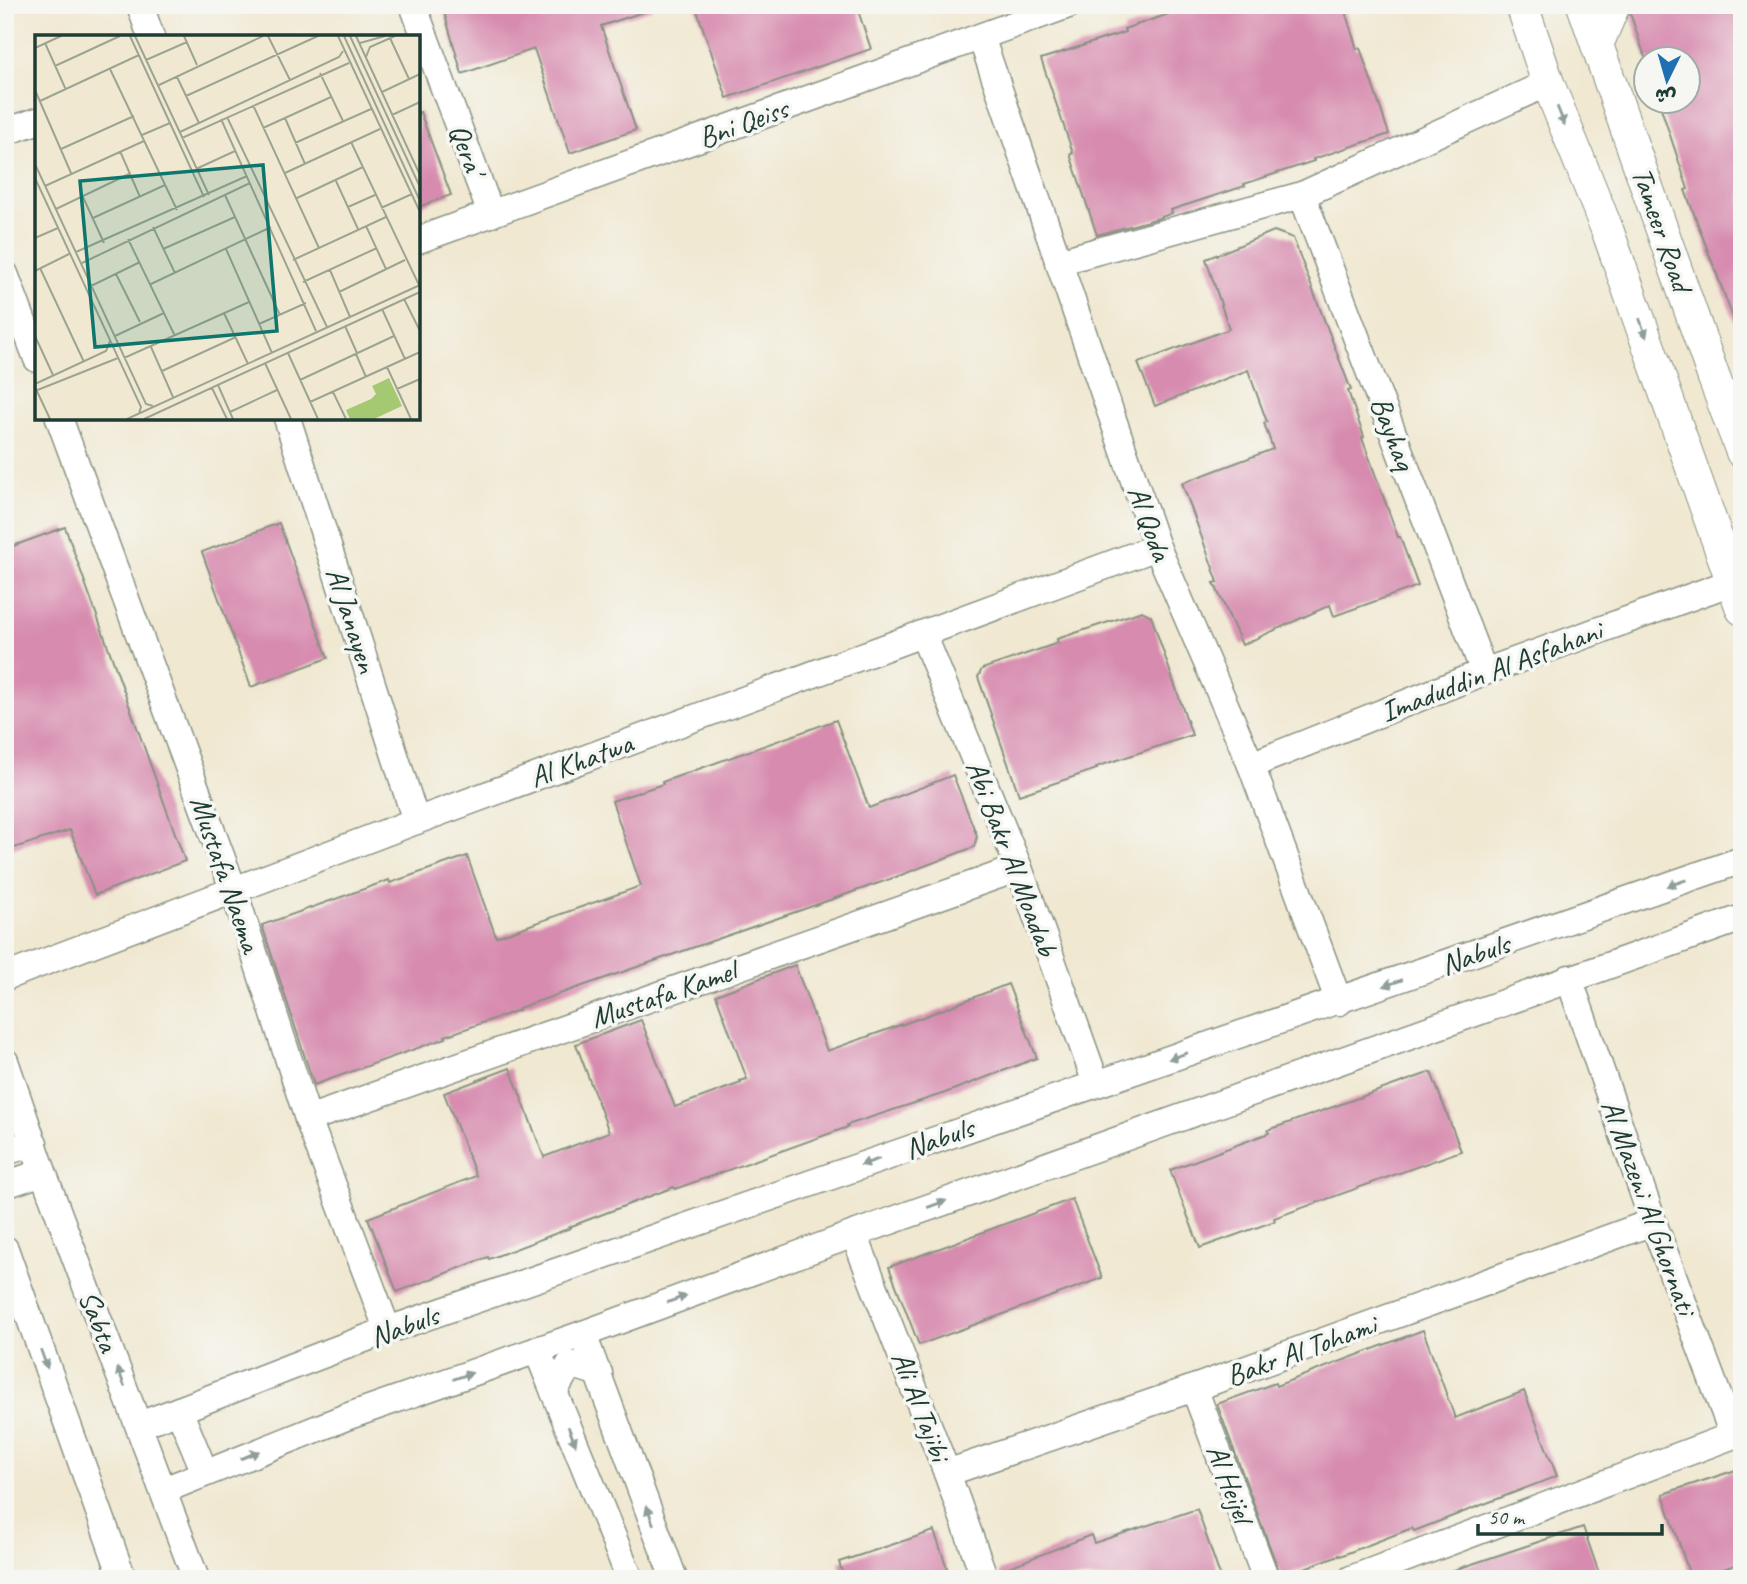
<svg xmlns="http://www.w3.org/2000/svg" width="1747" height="1584" font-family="Caveat,'Playpen Sans Arabic',sans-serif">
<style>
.building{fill:#d78baf}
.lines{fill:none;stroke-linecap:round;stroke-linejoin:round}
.minor-casing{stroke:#889282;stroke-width:29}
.tertiary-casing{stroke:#889282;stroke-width:34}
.minor{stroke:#fff;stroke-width:26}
.tertiary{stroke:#fff;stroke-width:32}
.oneway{fill:#8f9e9a}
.labels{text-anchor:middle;stroke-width:7;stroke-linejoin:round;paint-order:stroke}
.street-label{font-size:30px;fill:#1f3d34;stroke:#f6f6f2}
.inset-road{fill:none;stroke:#9ca492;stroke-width:2}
.view{fill:#0f766e;fill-opacity:0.15;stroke:#0f766e;stroke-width:3.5}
.inset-edge{fill:none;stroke:#1f3d34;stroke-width:3.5}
</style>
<rect width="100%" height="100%" fill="#f6f6f2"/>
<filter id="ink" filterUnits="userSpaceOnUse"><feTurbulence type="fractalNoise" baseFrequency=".0143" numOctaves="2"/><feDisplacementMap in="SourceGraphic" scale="14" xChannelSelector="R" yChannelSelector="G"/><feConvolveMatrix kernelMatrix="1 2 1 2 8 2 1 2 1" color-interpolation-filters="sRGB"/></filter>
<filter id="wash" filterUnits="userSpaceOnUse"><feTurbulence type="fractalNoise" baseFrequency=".00686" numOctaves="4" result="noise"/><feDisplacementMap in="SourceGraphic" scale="28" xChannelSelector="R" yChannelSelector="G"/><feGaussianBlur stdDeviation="1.57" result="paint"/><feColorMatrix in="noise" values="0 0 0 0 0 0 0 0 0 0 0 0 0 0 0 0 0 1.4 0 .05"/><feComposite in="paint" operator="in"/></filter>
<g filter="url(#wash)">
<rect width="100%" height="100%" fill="#f0e8d1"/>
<g id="blocks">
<g class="building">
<path d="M442,5H652V9L601,26L636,130L570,153L534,49L462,74Z"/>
<path d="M695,5H856L871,49L727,98Z"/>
<path d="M1196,5H1343L1357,49L1360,48L1389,134L1313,159L1314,161L1244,184L1245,186L1171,210L1172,213L1159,218L1097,235L1070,154L1073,153L1041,59L1125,32L1124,29Z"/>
<path d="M1645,5H1742V336H1740L1685,190L1688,189L1659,102H1688V60H1646L1630,13L1631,10Z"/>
<path d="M418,112H420L451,195L418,207Z"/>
<path d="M1274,231L1293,238L1351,390L1348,391L1364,437L1362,438L1398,537H1400L1418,586L1334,616L1330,605L1242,645L1214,583L1218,582L1182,483L1273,449L1264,423L1267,422L1248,370L1155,406L1138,363L1229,329L1206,259Z"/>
<path d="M279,523L328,658L251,687L202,552Z"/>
<path d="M65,527L185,861L95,895L70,830L5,851V549Z"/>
<path d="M1142,611L1151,616L1192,735L1096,767L1097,769L1019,795L978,677L982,669L1058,643L1057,639Z"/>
<path d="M836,720L869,808L953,775L977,836L974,847L896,877L519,1008V1010L445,1036L446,1038L314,1085L262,925L389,880L390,883L467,856L496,937L641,886L612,801L663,784L662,782Z"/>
<path d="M795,965L827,1051L923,1017L1008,984L1037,1058L945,1093L847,1125L848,1127L675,1189L674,1187L569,1227L570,1228L489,1259L488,1257L397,1292L368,1218L476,1176L444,1093L510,1068L544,1157L609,1132L576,1044L641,1020L675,1107L741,1083L740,1081L747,1079L716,995Z"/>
<path d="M1431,1072L1461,1151L1274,1218L1275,1221L1200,1248L1170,1170L1269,1133L1268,1130Z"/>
<path d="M1072,1199L1102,1278L919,1345L889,1267Z"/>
<path d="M1423,1330L1455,1418L1524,1391L1557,1476L1414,1531L1412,1528L1340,1556L1339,1555L1281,1577L1217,1404L1275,1383L1276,1386Z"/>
<path d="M1742,1468V1563L1691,1579L1663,1494Z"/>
<path d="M1197,1509L1221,1579H1000L999,1571L1091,1535L1094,1543Z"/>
<path d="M1583,1527L1601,1579H1439V1575Z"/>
<path d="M934,1531L951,1579H844L839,1562Z"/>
</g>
</g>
</g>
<g filter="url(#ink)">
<use href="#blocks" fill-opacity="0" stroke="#889282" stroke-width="2"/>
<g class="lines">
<defs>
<g id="minor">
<path d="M140,5L151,37"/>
<path d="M413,5L491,214"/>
<path d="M981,37L1157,547L1251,765L1339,1002"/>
<path d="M5,132L37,121"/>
<path d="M1302,195L1484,672"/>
<path d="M418,240L1068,5"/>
<path d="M1058,262L1302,195L1548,83"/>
<path d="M5,274L37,359"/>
<path d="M59,418L234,891L308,1119L388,1331"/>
<path d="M287,418L416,821"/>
<path d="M923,634L1019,868L1096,1083"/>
<path d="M1251,765L1484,672L1732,582"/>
<path d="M5,977L416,821L1157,547"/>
<path d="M1569,978L1653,1222L1733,1435"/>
<path d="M5,1061L43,1172L196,1579"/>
<path d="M308,1119L1019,868"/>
<path d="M5,1152L34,1143"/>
<path d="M5,1185L43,1172"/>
<path d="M854,1234L947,1473L985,1579"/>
<path d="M5,1249L123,1579"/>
<path d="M583,1334L674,1579"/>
<path d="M537,1350L630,1579"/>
<path d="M1194,1388L1266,1579"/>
<path d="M554,1392L570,1364L599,1373"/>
<path d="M179,1410L205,1473"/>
<path d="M139,1425C224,1394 308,1359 394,1328C843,1171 1293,1018 1742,860"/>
<path d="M947,1473L1194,1388L1653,1222"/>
<path d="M164,1490L346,1417L583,1334L854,1234L1742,918"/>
<path d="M1351,1579L1742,1432"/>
</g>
<g id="tertiary">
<path d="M1522,5L1548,83L1608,232L1742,609"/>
<path d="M1583,5L1714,378L1742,452"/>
<path d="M1597,45L1614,5"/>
</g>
</defs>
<use href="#minor" class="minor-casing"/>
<use href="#tertiary" class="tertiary-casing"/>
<use href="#minor" class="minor"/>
<use href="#tertiary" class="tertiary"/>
</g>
<defs><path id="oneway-solid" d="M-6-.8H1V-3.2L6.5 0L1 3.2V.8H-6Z" transform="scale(1.75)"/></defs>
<g class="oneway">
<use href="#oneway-solid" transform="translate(1561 116) rotate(68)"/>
<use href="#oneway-solid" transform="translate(1643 328) rotate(70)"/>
<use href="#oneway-solid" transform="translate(1677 883) rotate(161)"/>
<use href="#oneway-solid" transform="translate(1393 983) rotate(161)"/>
<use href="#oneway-solid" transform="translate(1178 1056) rotate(161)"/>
<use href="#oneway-solid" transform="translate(870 1162) rotate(161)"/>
<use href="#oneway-solid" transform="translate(937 1204) rotate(-20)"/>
<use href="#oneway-solid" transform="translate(677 1299) rotate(-20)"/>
<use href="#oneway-solid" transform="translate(44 1359) rotate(70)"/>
<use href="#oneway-solid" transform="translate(463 1376) rotate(-19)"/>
<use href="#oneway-solid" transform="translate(121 1377) rotate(-111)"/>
<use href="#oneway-solid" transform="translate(572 1436) rotate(68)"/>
<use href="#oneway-solid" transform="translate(250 1455) rotate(-22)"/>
<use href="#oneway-solid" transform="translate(650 1515) rotate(-110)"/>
</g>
</g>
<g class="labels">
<g class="street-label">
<text transform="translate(743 123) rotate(-20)" y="10">Bni Qeiss</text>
<text transform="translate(467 149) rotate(70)" y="10">Qera'</text>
<text transform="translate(1662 229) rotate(71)" y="10">Tameer Road</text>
<text transform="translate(1393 433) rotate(69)" y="10">Bayhaq</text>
<text transform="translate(1150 523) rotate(70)" y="10">Al Qoda</text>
<text transform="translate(352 620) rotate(72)" y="10">Al Janayen</text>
<text transform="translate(1491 671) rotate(-21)" y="10">Imaduddin Al Asfahani</text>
<text transform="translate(581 760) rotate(-20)" y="10">Al Khatwa</text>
<text transform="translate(1012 858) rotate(69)" y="10">Abi Bakr Al Moadab</text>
<text transform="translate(226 874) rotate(71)" y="10">Mustafa Naema</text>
<text transform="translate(1475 954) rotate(-19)" y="10">Nabuls</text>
<text transform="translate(663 994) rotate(-19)" y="10">Mustafa Kamel</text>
<text transform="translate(939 1138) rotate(-19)" y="10">Nabuls</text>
<text transform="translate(1649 1207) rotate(70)" y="10">Al Mazeni Al Ghornati</text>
<text transform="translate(99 1321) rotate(69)" y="10">Sabta</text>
<text transform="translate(404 1326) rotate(-20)" y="10">Nabuls</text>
<text transform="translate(1301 1350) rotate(-20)" y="10">Bakr Al Tohami</text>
<text transform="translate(921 1406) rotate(69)" y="10">Ali Al Tajibi</text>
<text transform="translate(1230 1483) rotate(69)" y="10">Al Heijel</text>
</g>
</g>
<g transform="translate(35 35)">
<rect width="385" height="385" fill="#f0e8d1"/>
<path d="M354,343L367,371L339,384H315L311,375L336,364L341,359L337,351Z" fill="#a5c972"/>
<path class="inset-road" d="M95,1L169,162M100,1L174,160M149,1L162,30M233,1L255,45M303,1L385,177M309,1L385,166M315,1L385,152M321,1L385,140M355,3L374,44M10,8L31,55M325,8L350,1M0,13L26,1M331,22L335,12L360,1M111,25L152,7M20,31L85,1M75,34L142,175M285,38L308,86M142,42L164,88M124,50L228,1M0,55L36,138M347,57L385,39M151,61L283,1M5,66L104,20M218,70L284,213M357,80L385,67M192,82L292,292M250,83L270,129M186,84L281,296M228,93L296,62M145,97L304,22L308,16M107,100L135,88M147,103L314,28M316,107L384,250M260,108L336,74M26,114L99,81M85,116L105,162M0,129L111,369L118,371M161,134L200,116M250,138L345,94M0,143L106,372L104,378M301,146L323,194M10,151L109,106M190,160L245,280M48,162L69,208M262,163L328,132M313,172L340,160M346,173L377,159M21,174L94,139M58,183L130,150M331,191L351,234M118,192L140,238M0,203L23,193M93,204L140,301M128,214L200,182M191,214L237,318M41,217L212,141M258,225L351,182M47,228L215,148M5,233L49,327M295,235L315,282M0,236L34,219M81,239L105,287M268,247L342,213M116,249L236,192M56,251L105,227M304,257L370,225M369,264L385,296M347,274L370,324M189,278L213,329M224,289L271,268M310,291L322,318M0,301L18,340M80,301L129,278M116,312L138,362M253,318L283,384M321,319L331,342M89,323L214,267M230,328L256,384M352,332L376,384M127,336L201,302M265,345L359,301M0,349L71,316L75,306M183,350L198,384M0,352L15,384M177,353L192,384M362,354L385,344M0,356L83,323M298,357L311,384M275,367L385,317M195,377L242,355M92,384L385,250M109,384L385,257"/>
<path class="view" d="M228,130L242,296L60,312L45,146Z"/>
<rect width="385" height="385" class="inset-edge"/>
</g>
<rect width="1747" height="1584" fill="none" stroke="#f6f6f2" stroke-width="28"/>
<g transform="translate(1667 80) rotate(185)"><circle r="33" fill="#f6f6f2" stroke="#a0aca6" stroke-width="2"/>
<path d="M0-5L12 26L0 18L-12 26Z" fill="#1f6fb2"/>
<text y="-10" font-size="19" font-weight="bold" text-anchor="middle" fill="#1f3d34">ش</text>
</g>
<path d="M1478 1524v10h184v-10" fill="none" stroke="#1f3d34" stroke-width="3.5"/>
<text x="1488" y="1524" font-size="21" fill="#1f3d34" stroke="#f6f6f2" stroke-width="5" paint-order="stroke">50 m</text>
</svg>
